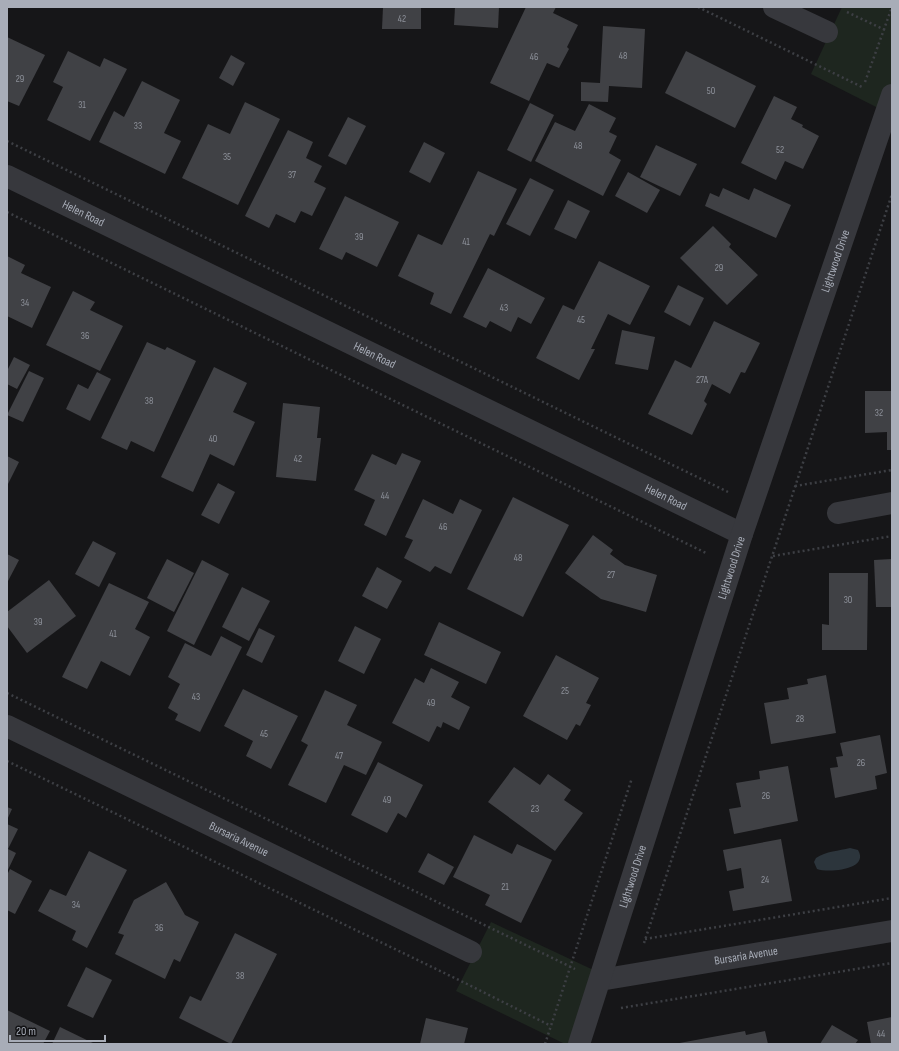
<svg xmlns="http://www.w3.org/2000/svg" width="899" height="1051" font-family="'Sofia Sans Condensed',sans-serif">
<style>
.green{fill:#1e261f}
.water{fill:#2c353c}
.building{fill:#404145}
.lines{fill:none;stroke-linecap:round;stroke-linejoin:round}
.path{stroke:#3d3f44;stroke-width:2.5;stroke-dasharray:2 3;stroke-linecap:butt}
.street{stroke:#37383d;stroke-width:22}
.labels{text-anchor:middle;stroke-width:3;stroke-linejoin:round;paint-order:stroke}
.number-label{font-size:10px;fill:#8e929b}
.street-label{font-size:12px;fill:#a8adb8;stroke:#111113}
</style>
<rect width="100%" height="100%" fill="#161618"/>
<g class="green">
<path d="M842,7H888L892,9V95L886,112L811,74Z"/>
<path d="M491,922L602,974L579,1044H565L456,991Z"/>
</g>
<path class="water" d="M850,848L858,850C870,870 828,873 817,869L814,862L816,858C826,851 839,851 850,848Z"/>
<g class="building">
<path d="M383,7H421V29H382Z"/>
<path d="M455,7H499L498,28L454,25Z"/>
<path d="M526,7H556L553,13L578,25L567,47L569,49L559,68L547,63L529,101L490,83Z"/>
<path d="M603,26L645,29L642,88L609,86L608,102L581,101V82L600,83Z"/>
<path d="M7,37L45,55L19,106L7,101Z"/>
<path d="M68,51L100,67L104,58L127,69L90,141L47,120L63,87L53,82Z"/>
<path d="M686,51L756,86L735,128L665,93Z"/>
<path d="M231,55L245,63L233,86L219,78Z"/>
<path d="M142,81L180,100L164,133L181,141L165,174L99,142L114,111L124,117Z"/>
<path d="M774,96L797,107L791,119L803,125L802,127L819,136L803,169L785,161L776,180L741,163Z"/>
<path d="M245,102L280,119L238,205L182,178L208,124L230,134Z"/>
<path d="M530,103L554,115L531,162L507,150Z"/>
<path d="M589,104L616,118L609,132L617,136L609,153L621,160L603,196L535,161L555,122L575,131Z"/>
<path d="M348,117L366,126L346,165L328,156Z"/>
<path d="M288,130L313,142L306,158L322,166L314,182L326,188L312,216L301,211L295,223L276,214L269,228L245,216Z"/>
<path d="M424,142L445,153L430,183L409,172Z"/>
<path d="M656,145L697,164L680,196L640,177Z"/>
<path d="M478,171L517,189L494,236L490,234L451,314L430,304L434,293L398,276L418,234L442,245Z"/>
<path d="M628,172L660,190L647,213L615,196Z"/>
<path d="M530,178L554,190L530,236L506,224Z"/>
<path d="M723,188L749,200L754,188L791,205L776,238L705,206L710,193L719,197Z"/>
<path d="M345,196L399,222L377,267L346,252L342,260L319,249Z"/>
<path d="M568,200L590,211L576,239L554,229Z"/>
<path d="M713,226L731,244L729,247L758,275L727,305L680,258Z"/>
<path d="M7,256L25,265L21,273L51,287L32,328L7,316Z"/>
<path d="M599,261L650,286L630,325L608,314L591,349H595L579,380L536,358L563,305L574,310Z"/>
<path d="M488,268L545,298L531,324L518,317L511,332L490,321L486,328L463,317Z"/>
<path d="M678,285L704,298L690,326L664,312Z"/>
<path d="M73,291L95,302L90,310L123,326L100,371L46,345Z"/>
<path d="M714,321L760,343L745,373L741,372L730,394L712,384L704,401L707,404L692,435L648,414L675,360L691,368Z"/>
<path d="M622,330L655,337L648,370L615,364Z"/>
<path d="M147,342L165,350L167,347L196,361L154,452L131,441L127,450L101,438Z"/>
<path d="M14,357L30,365L17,389L7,384V371Z"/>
<path d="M214,367L247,383L233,412L255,422L234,466L210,454L193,492L161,477Z"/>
<path d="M29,371L44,378L23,422L7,415Z"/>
<path d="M97,372L111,379L90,421L66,409L78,384L88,389Z"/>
<path d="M865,391H892V450H887V432L865,433Z"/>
<path d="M283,403L320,407L317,438H321L316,481L276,477Z"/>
<path d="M402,453L421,461L386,536L364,525L375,500L354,490L372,454L396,465Z"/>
<path d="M7,456L19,462L7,486Z"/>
<path d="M218,483L235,492L219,524L201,515Z"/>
<path d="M513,497L569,525L523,617L467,589Z"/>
<path d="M423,499L453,514L460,499L482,510L451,574L435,566L430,572L404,558L413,540L405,537Z"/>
<path d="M593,535L613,550L610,554L625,565L657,575L646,612L601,599L565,573Z"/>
<path d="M93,541L116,553L99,587L75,574Z"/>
<path d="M7,554L19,560L7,583Z"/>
<path d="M167,559L194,573L174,612L147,598Z"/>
<path d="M892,559V607H876L874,560Z"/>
<path d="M202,560L229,574L194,645L167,631Z"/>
<path d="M377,567L402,581L387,609L362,596Z"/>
<path d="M829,573H868L867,650H822V624L829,625Z"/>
<path d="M49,580L76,616L27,653L7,626V612Z"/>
<path d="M109,583L149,602L135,629L150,637L130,676L101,661L87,689L62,677Z"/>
<path d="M242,587L270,601L249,641L222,627Z"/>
<path d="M439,622L501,652L486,684L424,655Z"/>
<path d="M355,626L381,639L364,674L338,661Z"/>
<path d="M259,628L275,636L262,663L246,655Z"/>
<path d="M221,636L242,647L200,732L175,720L178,714L168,708L180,684L168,677L185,643L211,656Z"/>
<path d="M556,655L599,678L586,703L591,705L580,726L576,724L567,740L523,716Z"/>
<path d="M431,668L459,682L451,697L470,707L459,730L443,722L441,728L437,726L429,742L392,723L415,678L424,683Z"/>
<path d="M826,675L836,733L771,744L764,703L789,699L787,688L808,684L807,679Z"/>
<path d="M243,689L298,716L271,769L246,756L253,741L224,726Z"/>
<path d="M325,690L357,705L347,725L382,742L366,775L344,765L326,803L288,785L308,745L301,741Z"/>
<path d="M880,735L887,773L875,776L877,789L835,798L830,768L838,767L836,757L843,756L840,743Z"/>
<path d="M378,762L423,785L406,818L398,813L387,833L351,815Z"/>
<path d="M788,766L798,821L734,834L729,809L741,807L736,783L760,779L759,771Z"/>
<path d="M514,767L540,785L548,774L571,790L564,800L583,813L555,851L488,802Z"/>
<path d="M7,807L12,809L7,820Z"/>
<path d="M7,824L18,829L8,849L16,853L7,872Z"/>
<path d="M474,835L512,854L517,844L552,860L521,923L485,905L490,895L453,877Z"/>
<path d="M781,839L792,901L733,911L729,891L744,888L741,868L727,871L723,850Z"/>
<path d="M89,851L127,870L87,948L72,940L76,931L38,911L50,889L66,896Z"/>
<path d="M428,853L454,867L444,885L418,872Z"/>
<path d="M10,869L32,881L15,914L7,910V875Z"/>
<path d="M166,882L185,915L199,922L180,962L174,959L165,979L115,954L124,935L118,933L134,900Z"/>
<path d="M235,933L277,954L231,1044L179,1018L190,996L201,1001Z"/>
<path d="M86,967L112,980L93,1018L67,1006Z"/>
<path d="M7,1010L50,1031L43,1044H7Z"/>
<path d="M892,1017V1044H871L867,1022Z"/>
<path d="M426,1018L468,1028L464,1044H420Z"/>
<path d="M832,1025L858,1040L855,1044H820Z"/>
<path d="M60,1027L95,1044H52Z"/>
<path d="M745,1031L746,1035L765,1031L768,1044H674Z"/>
</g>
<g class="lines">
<g class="path">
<path d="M698,7L864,88"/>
<path d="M847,12L885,30"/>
<path d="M865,82L892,7"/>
<path d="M7,141L728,492"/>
<path d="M7,212L706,553"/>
<path d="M795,486L892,470"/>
<path d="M773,556L892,536"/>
<path d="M7,693L575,969"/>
<path d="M7,761L467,984L551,1026"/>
<path d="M645,939L892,898"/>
<path d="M644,943L892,194"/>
<path d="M621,1008L892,963"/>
<path d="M545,1044L632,778"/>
</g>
<g class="street">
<path d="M774,7L827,32"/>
<path id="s1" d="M7,176L742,534"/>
<path d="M838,513L892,503"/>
<path id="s2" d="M7,726L471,952"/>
<path id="s3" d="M600,980L892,931"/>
<path id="s4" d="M579,1044L742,534L892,95"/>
</g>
</g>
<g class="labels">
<g class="number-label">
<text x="402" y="22">42</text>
<text x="623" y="59">48</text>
<text x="534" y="60">46</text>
<text x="20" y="82">29</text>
<text x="711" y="94">50</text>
<text x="82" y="108">31</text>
<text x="138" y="129">33</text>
<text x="578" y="149">48</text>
<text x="780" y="153">52</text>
<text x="227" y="160">35</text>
<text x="292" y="178">37</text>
<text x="359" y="240">39</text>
<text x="466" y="245">41</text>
<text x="719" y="271">29</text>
<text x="25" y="306">34</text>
<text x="504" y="311">43</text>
<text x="581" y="323">45</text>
<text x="85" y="339">36</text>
<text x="702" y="383">27A</text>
<text x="149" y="404">38</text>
<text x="879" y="416">32</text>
<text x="213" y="442">40</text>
<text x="298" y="462">42</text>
<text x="385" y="499">44</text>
<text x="443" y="530">46</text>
<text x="518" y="561">48</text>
<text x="611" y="578">27</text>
<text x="848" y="603">30</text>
<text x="38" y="625">39</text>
<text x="113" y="637">41</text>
<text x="565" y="694">25</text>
<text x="196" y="700">43</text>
<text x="431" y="706">49</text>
<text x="800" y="722">28</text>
<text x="264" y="737">45</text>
<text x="339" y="759">47</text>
<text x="861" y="766">26</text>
<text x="766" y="799">26</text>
<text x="387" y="803">49</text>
<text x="535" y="812">23</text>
<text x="765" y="883">24</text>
<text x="505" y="890">21</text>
<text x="76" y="908">34</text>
<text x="159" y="931">36</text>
<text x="240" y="979">38</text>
<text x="881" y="1037">44</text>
</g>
<g class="street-label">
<text dy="4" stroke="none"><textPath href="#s1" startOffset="85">Helen Road</textPath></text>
<text dy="4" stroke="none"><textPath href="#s4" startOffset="824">Lightwood Drive</textPath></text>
<text dy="4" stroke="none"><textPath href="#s1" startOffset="409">Helen Road</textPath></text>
<text dy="4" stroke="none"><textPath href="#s1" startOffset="733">Helen Road</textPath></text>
<text dy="4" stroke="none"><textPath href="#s4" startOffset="500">Lightwood Drive</textPath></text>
<text dy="4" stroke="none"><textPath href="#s2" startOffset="258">Bursaria Avenue</textPath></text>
<text dy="4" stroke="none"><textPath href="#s4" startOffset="176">Lightwood Drive</textPath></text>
<text dy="4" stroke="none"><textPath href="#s3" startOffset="148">Bursaria Avenue</textPath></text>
</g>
</g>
<rect width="899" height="1051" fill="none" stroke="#a8adb8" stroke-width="16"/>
<path d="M10 1035v6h95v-6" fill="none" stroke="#a8adb8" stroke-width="2"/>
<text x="16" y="1035" font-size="12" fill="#a8adb8" stroke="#111113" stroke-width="3" paint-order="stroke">20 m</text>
</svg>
